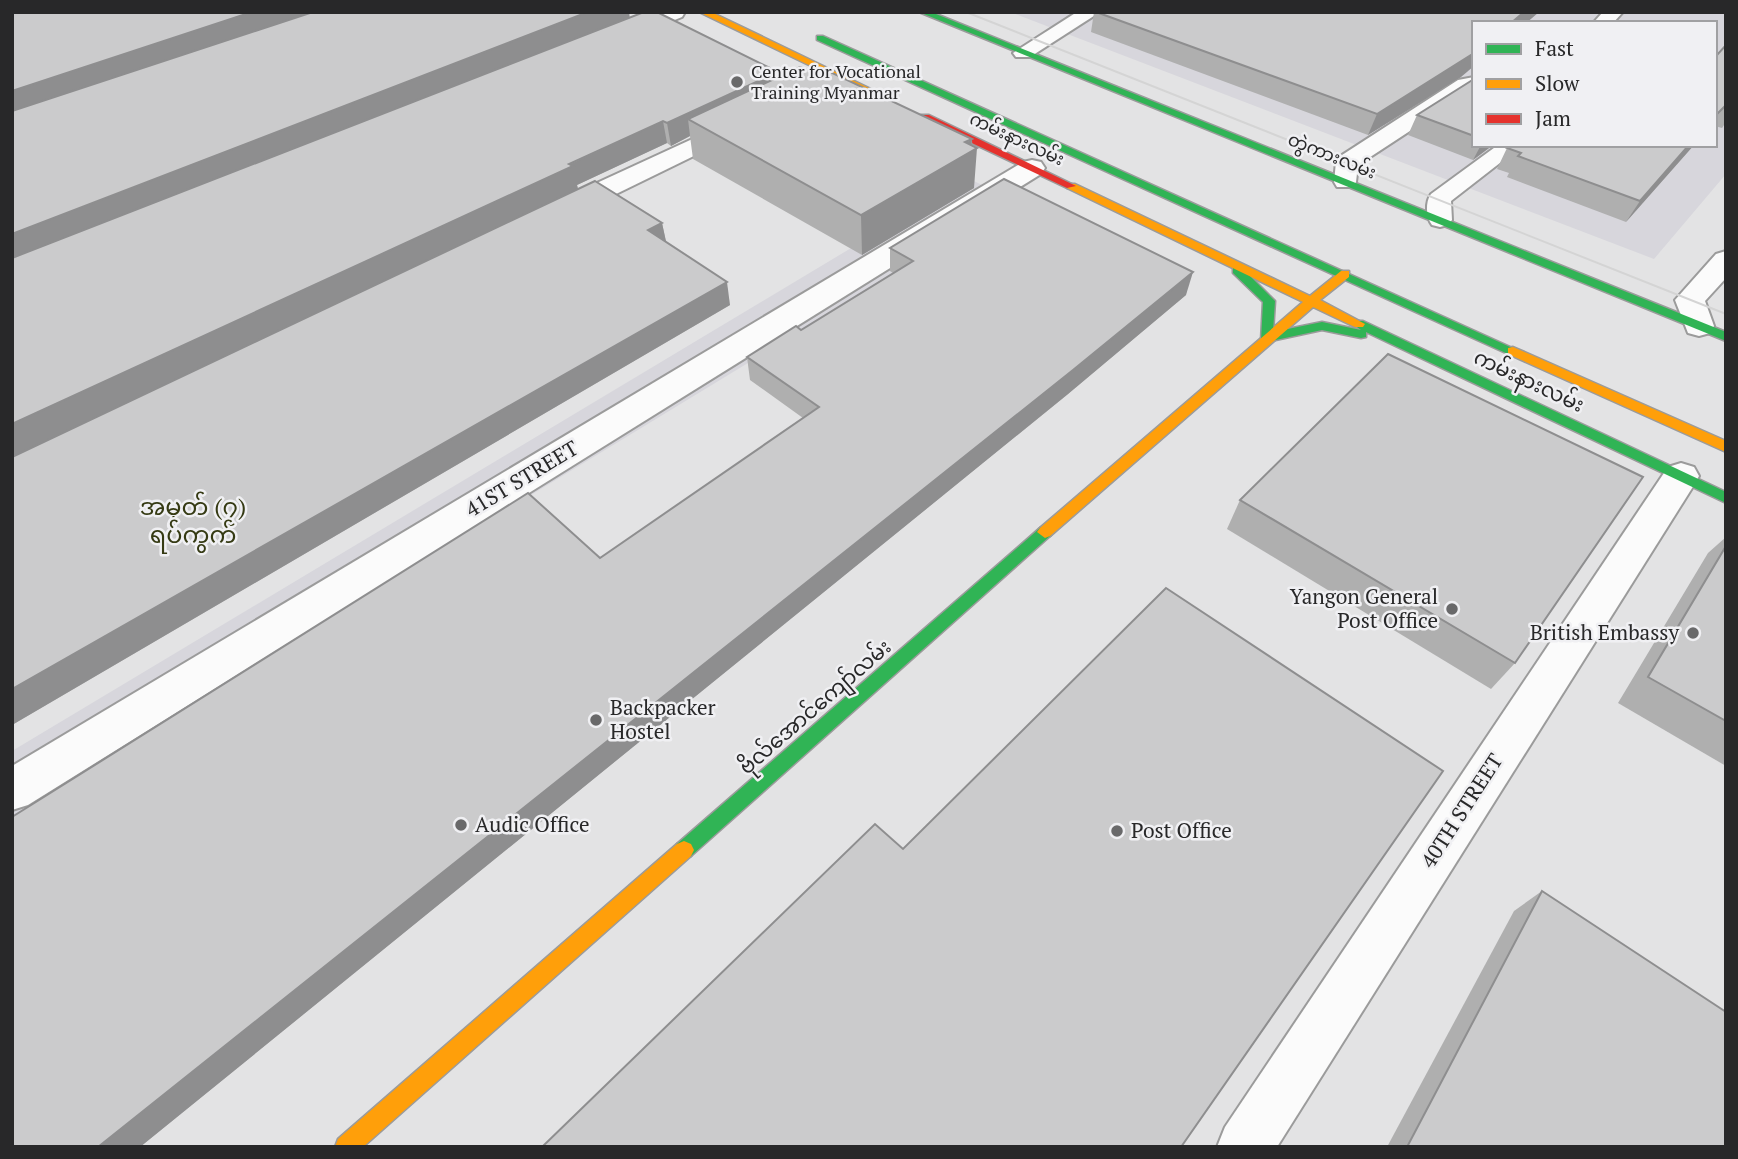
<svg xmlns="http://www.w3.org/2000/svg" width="1738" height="1159" font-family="'PT Serif','Noto Sans Myanmar',serif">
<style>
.built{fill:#d7d6dc;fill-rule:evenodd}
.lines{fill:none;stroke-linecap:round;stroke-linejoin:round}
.lane-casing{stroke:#9b9b9b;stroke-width:4}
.street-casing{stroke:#9b9b9b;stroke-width:4}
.fast-casing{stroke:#9b9b9b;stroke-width:3}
.slow-casing{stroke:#9b9b9b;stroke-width:3}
.jam-casing{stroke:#9b9b9b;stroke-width:3}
.lane{fill:#fbfbfb;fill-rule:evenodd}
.street{fill:#fbfbfb;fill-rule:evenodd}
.fast{fill:#30b455;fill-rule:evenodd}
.slow{fill:#ff9f0a;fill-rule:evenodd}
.jam{fill:#e5322d;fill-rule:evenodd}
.tram{stroke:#d4d4d4;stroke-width:2}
.wall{fill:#afafaf}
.shaded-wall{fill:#8e8e8f}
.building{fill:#cbcbcc;stroke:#8e8e8f;stroke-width:2}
.poi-dot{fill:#69696a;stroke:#f0f0f3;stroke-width:2.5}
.labels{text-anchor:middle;stroke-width:5;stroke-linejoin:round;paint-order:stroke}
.far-poi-label{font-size:18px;fill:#282829;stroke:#f0f0f3;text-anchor:start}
.far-street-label{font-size:18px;fill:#282829;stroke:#f0f0f3}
.street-label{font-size:21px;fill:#282829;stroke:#f0f0f3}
.poi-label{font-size:21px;fill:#282829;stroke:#f0f0f3;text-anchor:start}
.quarter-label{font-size:24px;fill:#353a13;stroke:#f0f0f3}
</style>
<rect width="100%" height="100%" fill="#e3e3e4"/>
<g class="built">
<path d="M1010,12H1726V174L1654,259ZM1474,23H1715V145H1474Z"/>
<path d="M968,178L1014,201L508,509L12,819V751Z"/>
</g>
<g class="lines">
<defs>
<g id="lane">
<path d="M1077,12H1100L1030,57H1016L1013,53Z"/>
<path d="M1603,12H1623L1613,23H1593Z"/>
<path d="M1474,77V89L1358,165L1356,182L1353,187H1337L1334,182L1336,162L1339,157L1458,80Z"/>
<path d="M1498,145H1523L1451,201L1452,220L1448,225L1440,227L1432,225C1426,217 1425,202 1431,194Z"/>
</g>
<g id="street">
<path d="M655,12H685L682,17L623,41H607L604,36L607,31Z"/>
<path d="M738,118L747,120L750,125L747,130L569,217L559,219L549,217L545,211L549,205Z"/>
<path d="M1032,160L1041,162L1045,168L1041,174L28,805L12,810V766L1023,162Z"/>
<path d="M1726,251V278L1705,301L1714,326L1710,333L1699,336L1688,333L1675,300L1716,254Z"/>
<path d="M1681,463L1694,467L1699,476L1694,485L1277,1147H1217L1225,1127L1668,467Z"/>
</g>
<g id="fast">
<path d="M919,12H931L1726,332V341Z"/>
<path d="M817,36H823L1519,351L1518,354H1508L817,40Z"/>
<path d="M1237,266L1241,267L1275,301L1273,332L1322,322L1361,330L1353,324L1355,321H1363L1726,492V503L1366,332V337L1361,338L1322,330L1266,342L1261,341L1263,302L1233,273V267Z"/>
<path d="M1045,526L1053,532L1050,536L691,856L684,859L677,856L674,850L677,844L1040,528Z"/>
</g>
<g id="slow">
<path d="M699,12H711L875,91L867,93Z"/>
<path d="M1067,184H1075L1310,296L1341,271H1349V277L1320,300L1365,324L1363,327H1355L1313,307L1050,536L1045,538L1037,532L1040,528L1303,302L1067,188Z"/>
<path d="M1513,347L1726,441V452L1508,354V348Z"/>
<path d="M684,841L691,844L694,850L691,856L363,1147H335L338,1139L677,844Z"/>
</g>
<path id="jam" d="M921,115H929L1076,186L1067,188L921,119Z"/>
</defs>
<use href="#lane" class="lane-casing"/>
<use href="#street" class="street-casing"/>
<use href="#fast" class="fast-casing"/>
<use href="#slow" class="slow-casing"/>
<use href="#jam" class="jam-casing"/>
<use href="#lane" class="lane"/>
<use href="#street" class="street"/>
<use href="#fast" class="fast"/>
<use href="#slow" class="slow"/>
<use href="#jam" class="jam"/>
<path class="tram" d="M966,12L1726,314"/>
</g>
<g class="wall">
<path d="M1094,12H1539L1526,23H1474L1461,77L1368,135L1091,32Z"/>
<path d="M630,18L778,72V77L814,73L972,139L974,188L862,255L693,159L690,136L671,146L667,143L577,185L578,189L662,223L666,242L730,305L12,725V457Z"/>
<path d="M1726,45V122L1722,128L1715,126V54L1717,55Z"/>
<path d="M1474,79V145H1493L1473,160L1408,135L1417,115Z"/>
<path d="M1511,145H1694L1626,222L1507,177L1509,173L1497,169L1507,148Z"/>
<path d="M890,248L1186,295L1068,394L140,1147H12L600,558L803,418L750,380L747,357L801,330L893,273L890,271Z"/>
<path d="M1240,500L1515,663L1491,689L1227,529Z"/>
<path d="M1726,537V766L1618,703L1708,553Z"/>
<path d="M1542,891L1726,1147H1387L1514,911Z"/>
</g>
<g class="shaded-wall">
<path d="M252,12H324L12,118V91Z"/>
<path d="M588,12H629L630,19L12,264V234Z"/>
<path d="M1524,12H1539L1526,23H1511Z"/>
<path d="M1474,53V66L1461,77L1368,135L1377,114Z"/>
<path d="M778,72L780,94L688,119L690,136L671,146L667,123Z"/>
<path d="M663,121L667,143L577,185L578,189L12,457V424Z"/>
<path d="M972,139L971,152L977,148L974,188L862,255L861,215Z"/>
<path d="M1481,145H1493L1473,160Z"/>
<path d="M1689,145H1694L1626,222L1640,201Z"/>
<path d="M662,223L667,246L648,230Z"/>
<path d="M1193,272L1186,295L1068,394L140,1147H98Z"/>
<path d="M727,282L730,305L12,725V689Z"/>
</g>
<g class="building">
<path d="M12,12H252L12,91Z"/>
<path d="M313,12H588L12,234V111Z"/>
<path d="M644,12H657L778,72L667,123L663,121L569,164L573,166L12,424V258Z"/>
<path d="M1096,12H1524L1511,23H1474V53L1377,114Z"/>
<path d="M1726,45V105L1715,116V54L1717,55Z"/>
<path d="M800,67L814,73L824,69L972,139L965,142L977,148L861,215L688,119Z"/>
<path d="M1474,79V136L1417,115Z"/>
<path d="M1511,145H1689L1640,201L1518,156L1521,153L1507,148Z"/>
<path d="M1004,179L1193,272L1073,370L98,1147H12V817L528,493L600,558L819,407L747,357L796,326L801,330L913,261L890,248Z"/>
<path d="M595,181L662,223L648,230L727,282L12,689V457Z"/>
<path d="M1388,354L1643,477L1515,663L1240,500Z"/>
<path d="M1726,546V721L1648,677Z"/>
<path d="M1166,588L1443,771L1181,1147H542L875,824L903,849Z"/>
<path d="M1542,891L1726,1012V1147H1407Z"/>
</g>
<g class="poi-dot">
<circle cx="737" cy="82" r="7"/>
<circle cx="1452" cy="609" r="7"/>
<circle cx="1693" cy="633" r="7"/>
<circle cx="596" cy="720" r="7"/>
<circle cx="461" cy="825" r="7"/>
<circle cx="1117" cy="831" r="7"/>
</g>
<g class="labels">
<g class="far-poi-label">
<text x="751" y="78">Center for Vocational<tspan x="751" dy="21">Training Myanmar</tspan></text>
</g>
<g class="far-street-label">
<text transform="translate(1017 139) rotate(25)" y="6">ကမ်းနားလမ်း</text>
<text transform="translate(1332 156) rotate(22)" y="6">တွဲကားလမ်း</text>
</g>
<g class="street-label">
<text transform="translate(1529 381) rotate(25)" y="7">ကမ်းနားလမ်း</text>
<text transform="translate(522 479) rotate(-31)" y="7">41ST STREET</text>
<text transform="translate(815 707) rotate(-41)" y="7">ဗိုလ်အောင်ကျော်လမ်း</text>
<text transform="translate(1462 811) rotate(-57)" y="7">40TH STREET</text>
</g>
<g class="poi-label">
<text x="1438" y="604" text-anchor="end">Yangon General<tspan x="1438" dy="24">Post Office</tspan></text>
<text x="1679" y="640" text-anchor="end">British Embassy</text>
<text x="610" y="715">Backpacker<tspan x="610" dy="24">Hostel</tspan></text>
<text x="475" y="832">Audic Office</text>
<text x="1131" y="838">Post Office</text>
</g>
<g class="quarter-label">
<text x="193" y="515">အမှတ် (၇)<tspan x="193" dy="28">ရပ်ကွက်</tspan></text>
</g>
</g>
<rect width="1738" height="1159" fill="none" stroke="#282829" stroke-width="28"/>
<rect x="1472" y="21" width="245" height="126" fill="#f0f0f3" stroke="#a0a0a2" stroke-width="2"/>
<rect x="1486" y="44" width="35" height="10" fill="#30b455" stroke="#a0a0a2" stroke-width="2"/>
<text x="1535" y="56" font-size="21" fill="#282829">Fast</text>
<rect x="1486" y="79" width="35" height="10" fill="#ff9f0a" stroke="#a0a0a2" stroke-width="2"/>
<text x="1535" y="91" font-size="21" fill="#282829">Slow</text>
<rect x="1486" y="114" width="35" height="10" fill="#e5322d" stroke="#a0a0a2" stroke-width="2"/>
<text x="1535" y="126" font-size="21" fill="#282829">Jam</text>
</svg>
